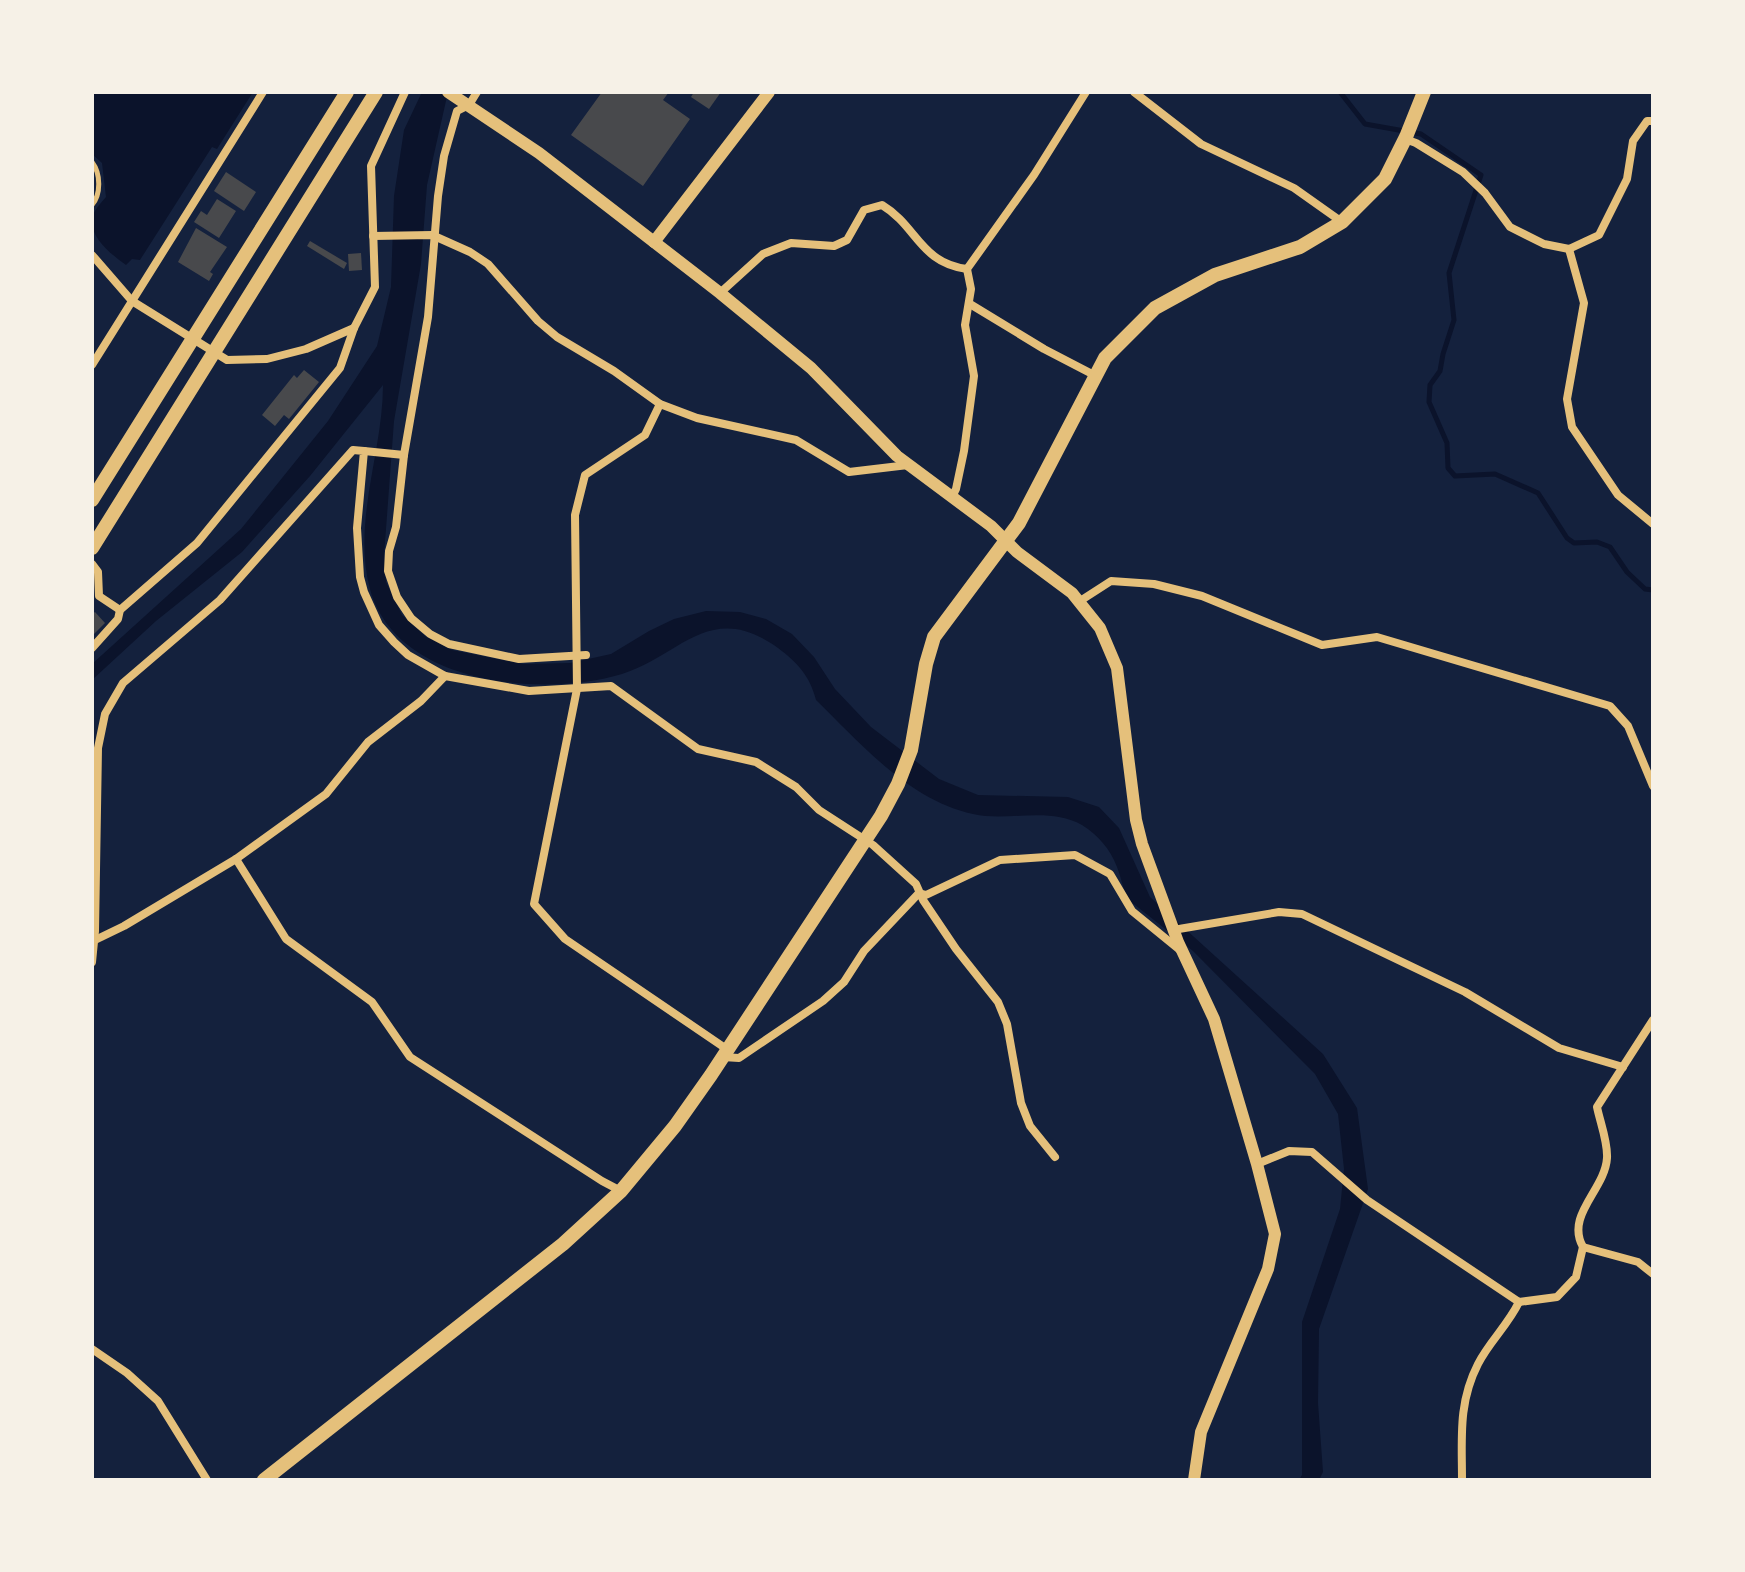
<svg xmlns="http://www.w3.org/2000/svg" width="1745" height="1572" font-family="'Open Sans',sans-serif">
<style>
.water{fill:#0b132b}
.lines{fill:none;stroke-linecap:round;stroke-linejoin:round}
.stream{stroke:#0b132b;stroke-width:5}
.building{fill:#48494c}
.service{stroke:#e5c07b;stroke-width:5}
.minor{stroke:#e5c07b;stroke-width:8}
.tertiary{stroke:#e5c07b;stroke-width:12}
.secondary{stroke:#e5c07b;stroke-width:14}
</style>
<rect width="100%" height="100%" fill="#14213d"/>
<g class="water">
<path d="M92,92H253L217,149L212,147L140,260L132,259L126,265C112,255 90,238 92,219C93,211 101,203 106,197L102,163L92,154Z"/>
<path d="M422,92H448L427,185L421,264L394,421L384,556L386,582L402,615L425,636L452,650L523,664L570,663L611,654L649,631L674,619L706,611L740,612L766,619L792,634L814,657L835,689L871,727L939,779L978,795L1068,797L1099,807L1119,828L1150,897L1323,1054L1357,1108L1368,1189L1319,1329L1318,1403L1323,1472L1319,1480H1299L1302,1475V1322L1340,1209L1344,1169L1338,1114L1315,1074L1193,951L1130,901C1122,889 1122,879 1117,867C1111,850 1097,834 1082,825C1049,806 1008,822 973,814C909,800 861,744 816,700C810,676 797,662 778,648C710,599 680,656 622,674C543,698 396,685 370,589C352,522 383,452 383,385L310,476L242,552L156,621L92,680V664L241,529L328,421L377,346L391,287L394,196L404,130Z"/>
</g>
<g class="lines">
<path class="stream" d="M1340,92L1365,124L1421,134L1481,175L1449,273L1454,320L1443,354L1440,371L1430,385L1429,402L1447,443L1448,468L1455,476L1495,474L1538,493L1567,538L1574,543L1597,542L1610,547L1627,572L1645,589L1653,590"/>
</g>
<g class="building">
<path d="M602,92H669L663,100L690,119L643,186L571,135Z"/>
<path d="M694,92H721L709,109L691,97Z"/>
<path d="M226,172L256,192L244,211L214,191Z"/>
<path d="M217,199L236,211L219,238L194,222L201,211L207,215Z"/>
<path d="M196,228L227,247L210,272L213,274L209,281L178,262Z"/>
<path d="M310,241L347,263L344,269L307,246Z"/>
<path d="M361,253L362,270L349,271L348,254Z"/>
<path d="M304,370L319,382L289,419L284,415L275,426L262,415L294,375L297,378Z"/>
<path d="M95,612L105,623L92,636V614Z"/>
</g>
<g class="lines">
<path class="service" d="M92,162C101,174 101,194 92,205"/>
<g class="minor">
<path d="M477,92L469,105L457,111L444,156L438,196L428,317L404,455L396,527L389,551L388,571L397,597L411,618L430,634L449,644L519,659L586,655"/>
<path d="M1134,92L1201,144L1294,188L1342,222"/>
<path d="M1405,139L1416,143L1463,172L1485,193L1510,227L1544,244L1569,249L1599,235L1627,179L1633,141L1647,121H1653"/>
<path d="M373,236L432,235L470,252L488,264L538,321L557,337L614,371L660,404L697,418L796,440L849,472L908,465"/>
<path d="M1569,249L1584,303L1567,399L1572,427L1618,495L1653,524"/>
<path d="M92,255L132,301L227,360L267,359L306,349L354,328"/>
<path d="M720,293L763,254L791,243L834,246L847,240L864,210L882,205C917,226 920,263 967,269"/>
<path d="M970,304L1044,349L1096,376"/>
<path d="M92,365L263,92"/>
<path d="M660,404L645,435L585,475L575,515L577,689L534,904L565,939L728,1050"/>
<path d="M364,451L404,455"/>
<path d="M952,497L956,489L964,451L974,376L965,325L971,289L967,269L1034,175L1086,92"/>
<path d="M92,564L98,572L99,596L120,610"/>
<path d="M1080,601L1111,581L1154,584L1202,596L1322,645L1377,637L1610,706L1628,726L1653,786"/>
<path d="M92,648L118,619L120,610L197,543L340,368L354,328L375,287L371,166L405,92"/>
<path d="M236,859L286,939L372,1002L410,1057L602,1181L621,1191"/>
<path d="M1173,930L1279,912L1302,914L1465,992L1559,1048L1623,1067"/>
<path d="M93,941L124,926L236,859L326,794L368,742L421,701L445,676"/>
<path d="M92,962L95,931L98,748L105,714L123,683L220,600L353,450L364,451L357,528L360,577L364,592L379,625L394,642L408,655L445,676L529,691L611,686L698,749L756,762L796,787L819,810L873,845L916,884L923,900L956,949L998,1002L1007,1024L1021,1103L1030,1126L1055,1157"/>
<path d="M723,1057L739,1058L823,1001L844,982L864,951L919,893L926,895L1000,860L1075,855L1110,874L1132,911L1181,951"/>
<path d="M1257,1164L1289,1151L1312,1152L1367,1200L1519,1302L1557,1297L1576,1277L1583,1247C1565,1215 1605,1190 1607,1158C1608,1142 1600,1122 1597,1107L1653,1020"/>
<path d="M1583,1247L1638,1262L1653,1274"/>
<path d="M92,1349L127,1373L158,1401L207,1480"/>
<path d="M1462,1480C1462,1438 1458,1403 1478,1364C1489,1342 1508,1325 1519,1302"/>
</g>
<g class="tertiary">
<path d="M448,92L539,153L720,293L811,368L897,456L991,526L1017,552L1072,593L1100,628L1117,668L1136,820L1142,844L1178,942L1214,1019L1257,1164L1275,1234L1268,1269L1201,1432L1194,1480"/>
<path d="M654,242L769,92"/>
</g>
<g class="secondary">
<path d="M92,500L347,92"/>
<path d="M92,548L376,92"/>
<path d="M264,1480L563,1244L621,1191L675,1126L711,1075L881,816L898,784L911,750L926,664L934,637L1019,523L1105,358L1155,308L1215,275L1300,247L1342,222L1385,179L1406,137L1424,92"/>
</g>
</g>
<rect width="1745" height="1572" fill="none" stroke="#f6f1e7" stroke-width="188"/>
</svg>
